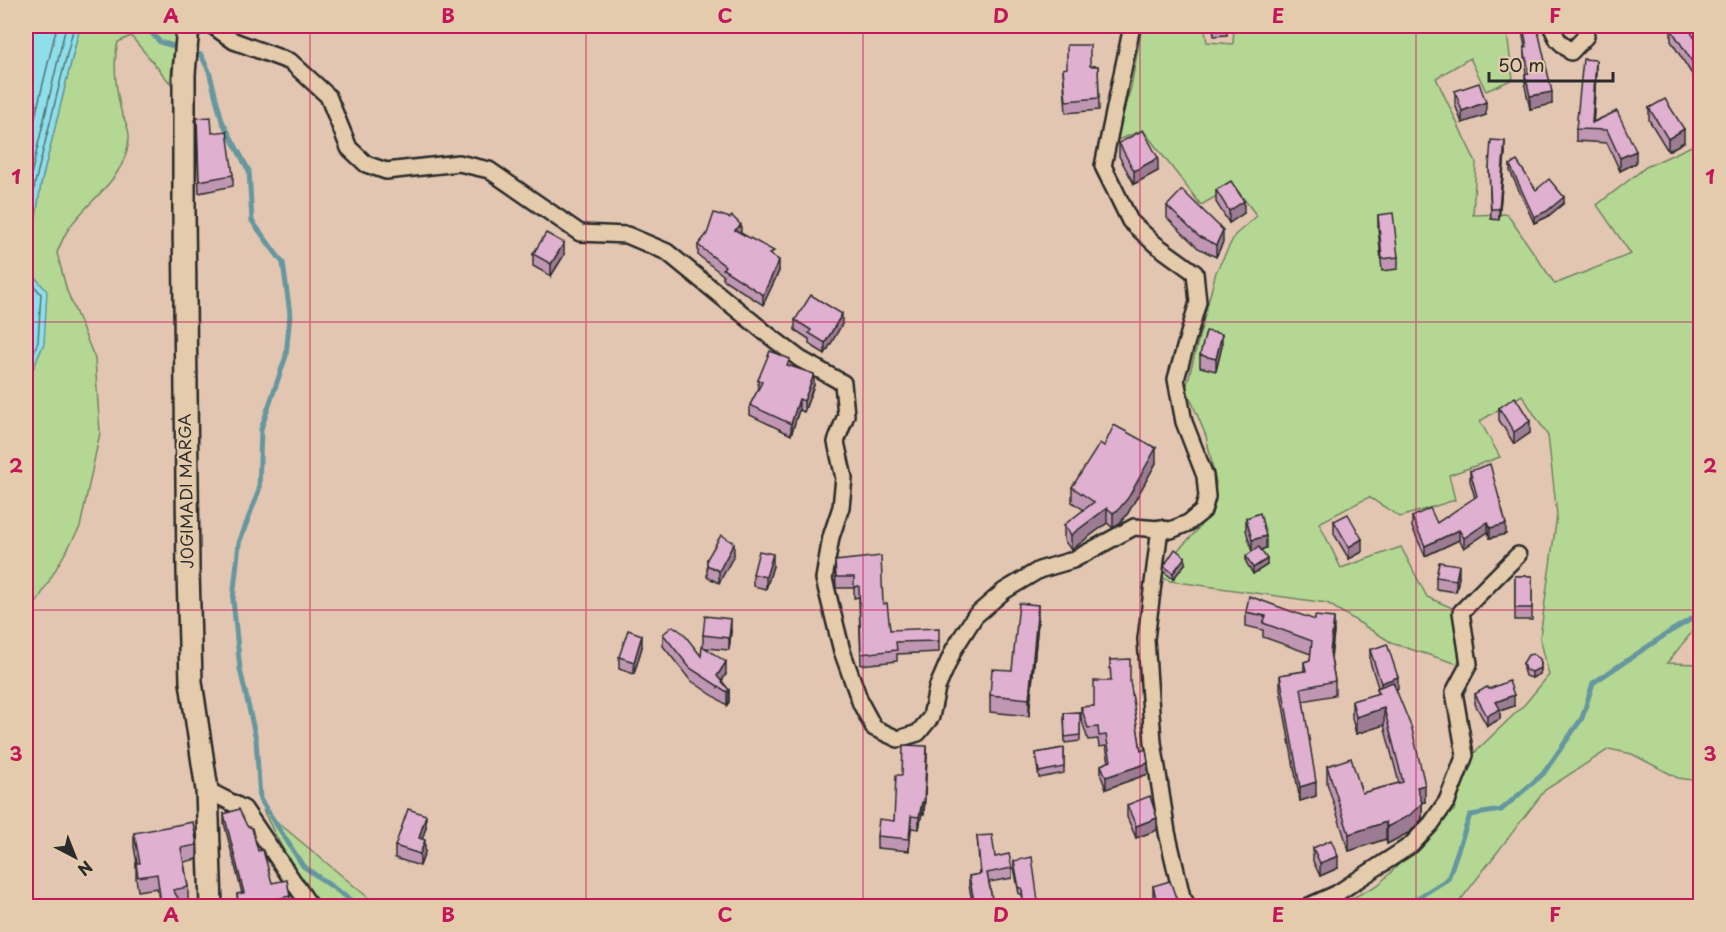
<svg xmlns="http://www.w3.org/2000/svg" width="1726" height="932" font-family="'Playpen Sans',sans-serif">
<style>
.green{fill:#b4d894;stroke:#708260;stroke-width:1.5}
.water{fill:#8edfea;stroke:#66979e;stroke-width:1.5}
.lines{fill:none;stroke-linecap:round;stroke-linejoin:round}
.shore{stroke:#537377;stroke-width:1.5}
.stream{stroke:#66979e;stroke-width:5}
.minor-casing{stroke:#2b2b2b;stroke-width:20}
.secondary-casing{stroke:#2b2b2b;stroke-width:26}
.minor{stroke:#e3cbab;stroke-width:15}
.secondary{stroke:#e3cbab;stroke-width:21}
.wall{fill:#c097b3;stroke:#2b2b2b;stroke-width:1.5}
.shaded-wall{fill:#9c7b92;stroke:#2b2b2b;stroke-width:1.5}
.building{fill:#dfb0d0;stroke:#2b2b2b;stroke-width:1.5}
.grid{fill:none;stroke:#c2185b;stroke-width:1.5;stroke-opacity:0.55}
.labels{text-anchor:middle;stroke-width:4.5;stroke-linejoin:round;paint-order:stroke}
.street-label{font-size:16px;fill:#2b2b2b;stroke:#e3cbab}
.neatline{fill:none;stroke:#c2185b;stroke-width:2}
.grid-label{font-size:20px;text-anchor:middle;font-weight:bold;fill:#c2185b}
</style>
<rect width="100%" height="100%" fill="#e2c6b2"/>
<filter id="ink" filterUnits="userSpaceOnUse"><feTurbulence type="fractalNoise" baseFrequency=".0167" numOctaves="2"/><feDisplacementMap in="SourceGraphic" scale="12" xChannelSelector="R" yChannelSelector="G"/><feConvolveMatrix kernelMatrix="1 2 1 2 8 2 1 2 1" color-interpolation-filters="sRGB"/></filter>
<g filter="url(#ink)">
<g class="green">
<path d="M80,26H176V34L170,83L131,36L118,42C112,64 116,89 121,111C124,119 130,129 129,138C126,179 91,197 69,228C64,236 60,245 57,253L67,291L95,359L100,433L80,527L26,621V385L44,343L28,270L41,184Z"/>
<path d="M1142,26H1204L1207,42L1233,44L1234,26H1506L1513,79L1486,91L1470,58L1436,78L1476,163L1473,215L1507,214L1555,284L1631,254L1597,205L1646,167L1694,145L1695,126L1700,115V622L1667,663L1700,664V781L1678,778L1632,754L1609,749L1545,790L1456,906H1337L1378,885L1454,810L1473,754L1525,704L1549,675L1540,637L1557,515L1548,436L1522,395L1480,421L1500,457L1449,475L1455,500L1400,517L1369,497L1319,523L1341,568L1401,547L1427,597L1466,614L1458,664L1394,644L1327,603L1170,581L1161,577L1160,568L1192,536L1213,510L1216,482L1206,436L1186,388L1216,272L1235,235L1257,216L1234,186L1201,205L1143,130L1115,141L1131,87Z"/>
<path d="M263,810L371,900L382,906C370,907 336,910 326,905C303,894 275,834 263,810Z"/>
</g>
<path class="water" d="M26,26H80L41,184L28,269L47,291L44,343L26,385Z"/>
<g class="lines">
<g class="shore">
<path d="M26,154L57,26"/>
<path d="M26,196L66,26"/>
<path d="M26,245L35,183L74,26"/>
<path d="M26,276L41,294L38,342L26,370"/>
<path d="M26,287L33,297L31,340L26,352"/>
</g>
<g class="stream">
<path d="M145,26L160,42L180,48"/>
<path d="M192,52L201,55L209,71L222,121L249,171L252,221L283,263L290,314L286,356L261,429L259,490L239,543L233,599L240,669L256,739L260,799L303,866L359,906"/>
<path d="M1396,906L1411,902L1448,879L1470,815L1501,810L1543,774L1582,718L1593,683L1671,631L1700,614"/>
</g>
<defs>
<g id="minor">
<path d="M213,26L234,41L291,62L328,96L349,148L366,164L386,171L459,163L489,170L580,233L627,235L667,252L767,334L800,359L843,383L846,415L836,442L844,478L841,507L831,537L824,579L842,651L861,704L874,728L898,739L918,733L931,717L937,688L954,649L975,616L1004,591L1039,570L1073,560L1134,527L1171,530L1188,523L1203,511L1207,497L1205,476L1184,422L1176,379L1198,302L1195,273L1155,244L1130,221L1103,166L1132,26"/>
<path d="M1551,26L1558,40L1571,52L1586,36L1584,26"/>
<path d="M1160,528L1146,639L1153,742L1167,832L1182,897L1188,906"/>
<path d="M207,790L244,809L310,906"/>
<path d="M1309,906L1336,894L1411,845L1431,824L1447,801L1465,755L1454,692L1469,664L1461,612L1518,555"/>
</g>
<path id="secondary" d="M188,26L184,74V213L188,571L191,682L207,790L211,906"/>
</defs>
<use href="#minor" class="minor-casing"/>
<use href="#secondary" class="secondary-casing"/>
<use href="#minor" class="minor"/>
<use href="#secondary" class="secondary"/>
</g>
<g class="wall">
<path d="M1213,26H1227V35L1214,36Z"/>
<path d="M1521,26H1537L1552,104L1530,109L1525,86V74L1526,73L1524,60V47H1525Z"/>
<path d="M1671,29L1701,48V71L1693,76L1671,41Z"/>
<path d="M1090,66H1098L1099,110L1066,113L1063,69Z"/>
<path d="M1596,72L1593,122L1617,111L1636,163L1620,171L1607,143L1576,141V129Z"/>
<path d="M1455,91L1486,115L1462,123L1455,104Z"/>
<path d="M1649,108L1684,142L1668,151L1649,120Z"/>
<path d="M197,129L212,133L233,175V186L199,193Z"/>
<path d="M1119,143L1158,171L1134,184L1119,156Z"/>
<path d="M1505,152L1499,220L1491,219L1489,167Z"/>
<path d="M1510,165L1536,190L1564,203L1547,217L1534,223L1510,171Z"/>
<path d="M1216,190L1244,213L1229,223L1216,202Z"/>
<path d="M1167,206L1223,242L1216,257L1198,248L1167,218Z"/>
<path d="M1378,215L1398,257V269L1382,271L1378,227Z"/>
<path d="M741,233L774,257L779,271L763,305L723,279V275L698,255V245Z"/>
<path d="M533,254L564,255L551,276L533,266Z"/>
<path d="M795,320L842,324L825,354L809,344V339L795,330Z"/>
<path d="M1222,346L1216,371L1200,367V355Z"/>
<path d="M790,366L814,385L804,412L799,410L791,435L750,415V405L758,390V380Z"/>
<path d="M1499,408L1530,433L1514,444L1499,420Z"/>
<path d="M1104,446L1156,463L1128,513L1118,525L1113,528L1107,523L1071,550L1064,540V525L1084,510L1072,502V487Z"/>
<path d="M1470,471L1506,534L1490,538L1488,532L1464,548L1459,540L1425,556L1412,527V517L1437,523L1475,498L1470,481Z"/>
<path d="M1246,518L1266,548L1261,550L1267,565L1253,574L1246,562V556L1252,552L1246,530Z"/>
<path d="M1334,521L1362,552L1349,559L1334,534Z"/>
<path d="M734,555L719,583L707,577V559Z"/>
<path d="M835,561L883,604L890,630L939,641V652L897,654V661L861,665L859,597L854,598V588H836Z"/>
<path d="M1185,564L1173,579L1164,572V566Z"/>
<path d="M773,566L766,589L753,586V574Z"/>
<rect x="1515" y="576" width="17" height="44"/>
<path d="M1436,577H1459L1456,592L1436,589Z"/>
<path d="M1246,612L1334,632L1331,658L1335,681V695L1303,701L1316,796L1300,801L1280,689V675L1304,671V662L1310,660L1311,654L1263,637V630L1246,626Z"/>
<path d="M1038,622L1029,716L990,712V695L1012,670Z"/>
<path d="M731,631L729,650L705,648L726,674L722,681L729,690V702L727,705L690,680L663,646V634L701,656L703,647V635Z"/>
<path d="M642,647L634,674L619,669V657Z"/>
<path d="M1370,650L1398,689L1396,690L1425,802H1422V819L1410,832L1387,844L1386,839L1349,851L1327,783V766L1362,793L1399,783L1384,725L1356,734L1352,718V701L1377,694V688L1378,687L1370,662Z"/>
<path d="M1110,660L1130,682L1141,751L1148,774L1106,789L1101,776V765L1109,762L1106,746L1099,747L1098,739L1088,740L1081,718V707L1094,706L1111,681Z"/>
<path d="M1523,663L1541,669L1540,674L1532,678L1525,676L1523,669Z"/>
<path d="M1489,689L1514,706L1500,711V719L1487,726L1475,704V694Z"/>
<path d="M1080,712V741L1065,743L1064,713Z"/>
<path d="M1064,748V773L1039,778L1036,759V753Z"/>
<path d="M927,757L924,814L922,813L919,829L911,828L909,851L877,848V836L894,821L902,775Z"/>
<path d="M1127,805L1157,830L1136,838L1127,817Z"/>
<path d="M224,814L258,851L272,883L290,896V906H238L237,894L242,893L224,823Z"/>
<path d="M426,827L422,839L425,852L420,866L395,858V846Z"/>
<path d="M134,833L197,845V859L184,862L188,887V902L181,903L183,906H160L157,888L138,891L136,878V863H137L134,847Z"/>
<path d="M977,836L995,857L1012,868V878L989,882L993,906H973L969,886V876L980,874Z"/>
<path d="M1313,848L1338,868L1320,876L1313,861Z"/>
<path d="M1014,861L1038,901V906H1023L1022,894H1019L1014,867Z"/>
<path d="M1153,886L1179,906H1156L1153,895Z"/>
</g>
<g class="shaded-wall">
<path d="M1701,59V71L1693,76V63Z"/>
<path d="M1596,60V72L1593,130L1592,123Z"/>
<path d="M1552,92V104L1530,109V96Z"/>
<path d="M1486,102V115L1462,123V111Z"/>
<path d="M1684,129V142L1668,151V139Z"/>
<path d="M1505,141V152L1499,220V209Z"/>
<path d="M1636,151V163L1620,171V158Z"/>
<path d="M1158,158V171L1134,184V171Z"/>
<path d="M1564,197V203L1547,217L1534,223V217Z"/>
<path d="M1244,201V213L1229,223V211Z"/>
<path d="M741,225V236L735,230Z"/>
<path d="M1223,230V242L1216,257V245Z"/>
<path d="M564,243V255L551,276V264Z"/>
<path d="M779,260V271L763,305V295Z"/>
<path d="M842,314V324L825,354V343Z"/>
<path d="M1222,334V346L1216,371V359Z"/>
<path d="M814,374V385L804,412V401Z"/>
<path d="M799,399V410L791,435V424Z"/>
<path d="M1530,421V433L1514,444V432Z"/>
<path d="M1156,448V463L1128,513L1118,525L1113,528V513Z"/>
<path d="M1107,508V523L1071,550V535Z"/>
<path d="M1488,522V532L1464,548V538Z"/>
<path d="M1506,524V534L1490,538V528Z"/>
<path d="M1459,530V540L1425,556V546Z"/>
<path d="M1266,536V548L1252,553V540Z"/>
<path d="M1362,539V552L1349,559V547Z"/>
<path d="M734,543V555L719,583V571Z"/>
<path d="M773,554V566L766,589V577Z"/>
<path d="M1185,557V564L1173,579V573Z"/>
<path d="M1267,559V565L1253,574V568Z"/>
<path d="M1459,565V577L1456,592V580Z"/>
<path d="M1038,605V622L1029,716V699Z"/>
<path d="M1334,618V632L1330,666V652Z"/>
<path d="M731,619V631L729,650V638Z"/>
<path d="M642,635V647L634,674V662Z"/>
<path d="M726,662V674L718,687L717,676Z"/>
<path d="M1541,663V669L1540,674L1532,678V672Z"/>
<path d="M1398,677V689L1381,695V683Z"/>
<path d="M729,690V702L727,705V692Z"/>
<path d="M1514,695V706L1500,711V719L1487,726V716L1496,702Z"/>
<path d="M1384,708V725L1356,734V717Z"/>
<path d="M927,746V757L924,814V802Z"/>
<path d="M1148,763V774L1106,789V777Z"/>
<path d="M1316,782V796L1300,801V787Z"/>
<path d="M1425,785V802L1417,803V787Z"/>
<path d="M922,802V813L919,829V817Z"/>
<path d="M1422,803V819L1410,832L1387,844V827Z"/>
<path d="M426,815V827L419,850V838Z"/>
<path d="M911,816V828L909,851V839Z"/>
<path d="M1157,818V830L1136,838V826Z"/>
<path d="M1386,822V839L1349,851V834Z"/>
<path d="M425,840V852L420,866V854Z"/>
<path d="M1338,856V868L1320,876V863Z"/>
</g>
<g class="building">
<path d="M1523,26H1537L1552,92L1530,96L1525,74L1529,73L1524,47H1527Z"/>
<path d="M1677,26H1687L1701,48V59L1693,63L1671,29Z"/>
<path d="M1067,45H1090V66H1098L1099,98L1066,101L1063,69L1067,68Z"/>
<path d="M1583,59L1596,60L1592,123L1617,111L1636,151L1620,158L1607,130L1576,129Z"/>
<path d="M1479,83L1486,102L1462,111L1455,91Z"/>
<path d="M1665,99L1684,129L1668,139L1649,108Z"/>
<path d="M211,117L212,133L227,131L233,175L199,181L197,118Z"/>
<path d="M1143,130L1158,158L1134,171L1119,143Z"/>
<path d="M1491,140L1505,141L1499,209H1491L1489,167Z"/>
<path d="M1517,161L1536,190L1549,179L1564,197L1547,211L1534,217L1510,165Z"/>
<path d="M1231,181L1244,201L1229,211L1216,190Z"/>
<path d="M1182,190L1223,230L1216,245L1198,236L1167,206Z"/>
<path d="M714,213L730,218L732,216L741,225L735,230L774,251L769,254L779,260L763,295L723,269L725,266L698,245L707,234Z"/>
<path d="M1393,213L1398,257L1382,259L1378,215Z"/>
<path d="M546,233L564,243L551,264L533,254Z"/>
<path d="M811,295L842,314L825,343L809,333L811,330L795,320Z"/>
<path d="M1206,331L1222,334L1216,359L1200,355Z"/>
<path d="M770,351L790,359L787,365L814,374L804,401L799,399L791,424L750,405L762,382L758,380Z"/>
<path d="M1515,397L1530,421L1514,432L1499,408Z"/>
<path d="M1114,425L1156,448L1128,498L1118,510L1113,513L1107,508L1071,535L1064,525L1094,502L1072,487L1100,443L1104,446Z"/>
<path d="M1490,464L1506,524L1490,528L1488,522L1464,538L1459,530L1425,546L1412,517L1430,508L1437,523L1477,496L1470,471Z"/>
<path d="M1260,513L1266,536L1252,540L1246,518Z"/>
<path d="M1348,514L1362,539L1349,547L1334,521Z"/>
<path d="M721,535L734,543L719,571L707,565V559Z"/>
<path d="M1259,547L1267,559L1253,568L1246,556Z"/>
<path d="M1175,549L1185,557L1173,573L1164,566Z"/>
<path d="M759,551L773,554L766,577L753,574Z"/>
<path d="M881,556L883,604L887,603L890,630L939,628V641L896,642L897,650L861,654L859,586L854,587V577H836L835,561Z"/>
<path d="M1439,562L1459,565L1456,580L1436,577Z"/>
<rect x="1515" y="576" width="17" height="32"/>
<path d="M1249,596L1315,620V616L1334,618L1330,652L1335,681L1301,688L1316,782L1300,787L1280,675L1306,671L1304,662L1310,660L1312,641L1263,623L1266,616L1246,612Z"/>
<path d="M1019,603L1038,605L1029,699L990,695L992,669L1012,670Z"/>
<path d="M705,616L731,619L729,638L703,635Z"/>
<path d="M673,626L683,633L701,656L702,646L726,662L717,676L729,690L727,692L690,668L663,634Z"/>
<path d="M628,630L642,635L634,662L619,657Z"/>
<path d="M1387,644L1398,677L1381,683L1370,650Z"/>
<path d="M1533,654L1540,659L1541,663L1540,668L1532,672L1525,670L1523,663L1528,655Z"/>
<path d="M1130,659V681L1141,751L1146,749L1148,763L1106,777L1101,765L1111,761L1106,735L1099,736L1098,727L1088,728L1081,707L1094,706V681H1111L1110,660Z"/>
<path d="M1509,681L1514,695L1496,702L1500,709L1487,716L1475,694L1487,687L1489,689Z"/>
<path d="M1393,682L1412,729L1425,785L1417,787L1422,803L1410,815L1387,827L1386,822L1349,834L1327,766L1351,758L1362,793L1403,782L1384,708L1356,717L1352,701L1379,693L1377,688Z"/>
<path d="M1080,712V735L1065,737L1064,713Z"/>
<path d="M903,745L927,746L924,802H922L919,817L911,816L909,839L877,836L879,819L894,821L896,775H902Z"/>
<path d="M1064,748V767L1039,772L1036,753Z"/>
<path d="M1150,796L1157,818L1136,826L1127,805Z"/>
<path d="M239,809L247,826L252,828L258,851L263,850L272,883L287,880L290,896L276,899L278,906H239L237,894L244,893L224,814Z"/>
<path d="M408,809L426,815L419,838L425,840L420,854L395,846Z"/>
<path d="M193,822L197,845L181,848L188,887L173,890L183,906H164L161,903L157,874L138,877L136,863H140L134,833Z"/>
<path d="M992,835L995,857L1009,854L1012,868L987,873L993,904L975,906L969,876L981,874L977,836Z"/>
<path d="M1331,840L1338,856L1320,863L1313,848Z"/>
<path d="M1032,857L1038,901H1023L1022,888H1019L1014,861Z"/>
<path d="M1170,881L1179,906H1158L1153,886Z"/>
</g>
</g>
<path class="grid" d="M310,26V906M586,26V906M863,26V906M1140,26V906M1416,26V906M26,322H1700M26,610H1700"/>
<g class="labels">
<g class="street-label">
<text transform="translate(186 491) rotate(-91)" y="6">JOGIMADI MARGA</text>
</g>
</g>
<rect width="1726" height="932" fill="none" stroke="#e3cbab" stroke-width="66"/>
<g transform="translate(75 857) rotate(138)" stroke="#e3cbab" stroke-width="4.5" paint-order="stroke">
<path d="M0-4.5L10 22L0 15L-10 22Z" fill="#2b2b2b"/>
<text y="-9" font-size="16" font-weight="bold" text-anchor="middle" fill="#2b2b2b">N</text>
</g>
<path d="M1489 72v9h124v-9" fill="none" stroke="#2b2b2b" stroke-width="3"/>
<text x="1498" y="72" font-size="18" fill="#2b2b2b" stroke="#e3cbab" stroke-width="4.5" paint-order="stroke">50 m</text>
<rect x="33" y="33" width="1660" height="866" class="neatline"/>
<g class="grid-label">
<text x="171" y="23">A</text>
<text x="448" y="23">B</text>
<text x="725" y="23">C</text>
<text x="1001" y="23">D</text>
<text x="1278" y="23">E</text>
<text x="1555" y="23">F</text>
<text x="16" y="184">1</text>
<text x="1710" y="184">1</text>
<text x="16" y="473">2</text>
<text x="1710" y="473">2</text>
<text x="16" y="761">3</text>
<text x="1710" y="761">3</text>
<text x="171" y="922">A</text>
<text x="448" y="922">B</text>
<text x="725" y="922">C</text>
<text x="1001" y="922">D</text>
<text x="1278" y="922">E</text>
<text x="1555" y="922">F</text>
</g>
</svg>
